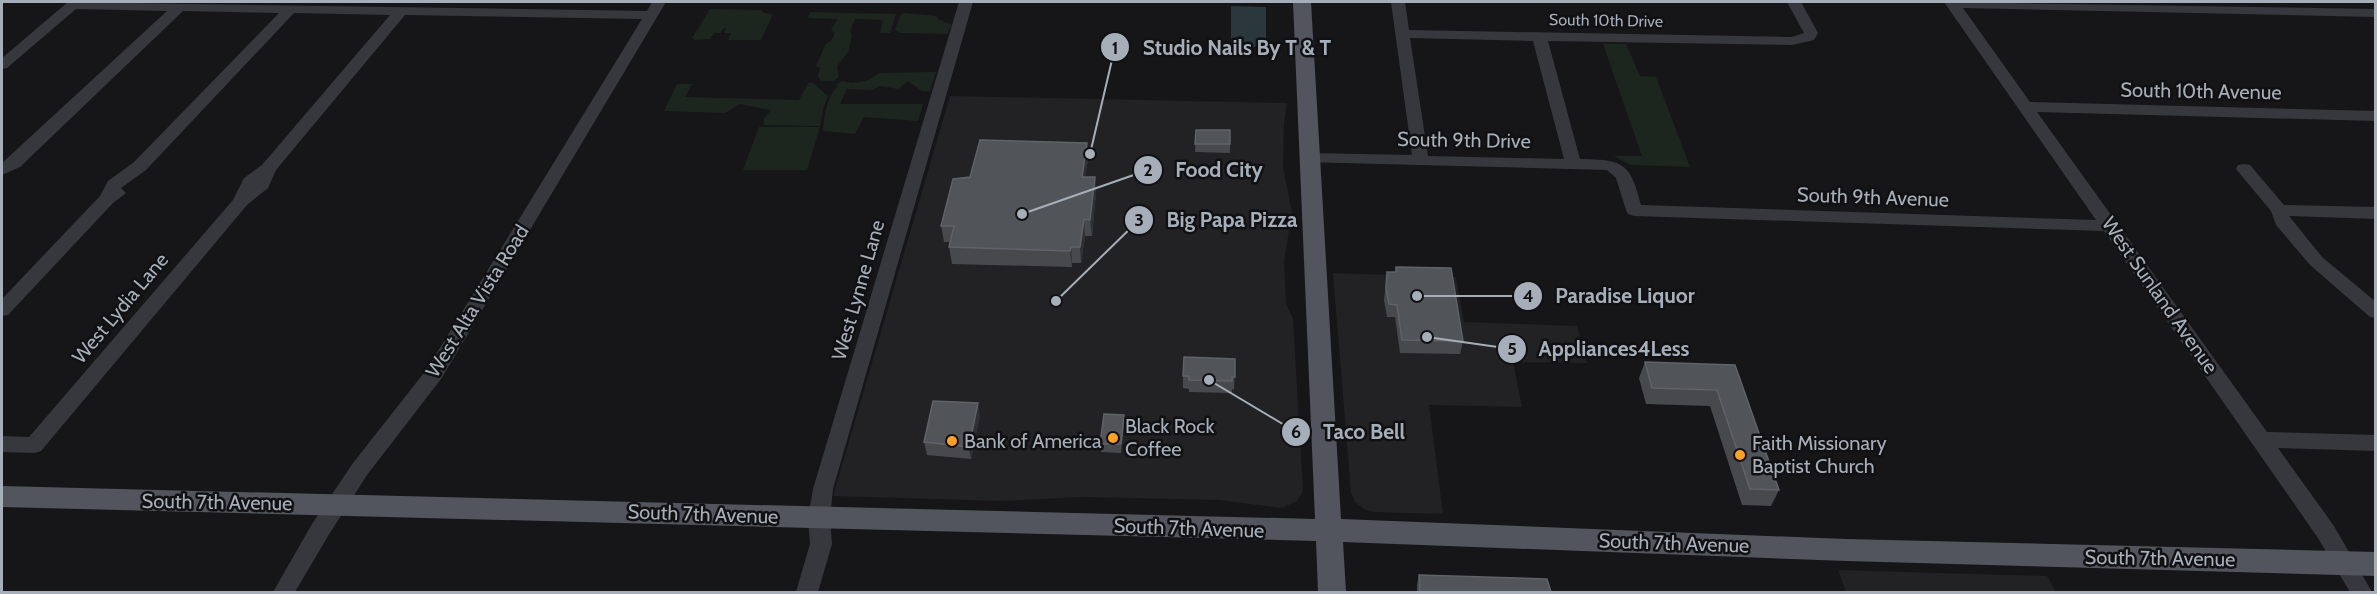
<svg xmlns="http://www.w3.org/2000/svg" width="2377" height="594" font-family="Cabin,sans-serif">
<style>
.built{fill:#222225}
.green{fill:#1d261e}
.water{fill:#2a373d}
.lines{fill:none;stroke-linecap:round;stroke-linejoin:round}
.minor{fill:#36383d;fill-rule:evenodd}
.major{fill:#52555d;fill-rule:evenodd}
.wall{fill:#47494d}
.shaded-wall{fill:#2f3033}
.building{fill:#515459;stroke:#5f6268;stroke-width:1.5}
.poi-dot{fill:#ffa127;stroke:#111113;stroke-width:2}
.labels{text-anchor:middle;stroke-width:5;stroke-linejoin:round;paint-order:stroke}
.far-street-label{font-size:16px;fill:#a6aeb9;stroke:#111113}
.street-label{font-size:20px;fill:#a6aeb9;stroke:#111113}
.poi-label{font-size:20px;fill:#a6aeb9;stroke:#111113;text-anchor:start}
.leader{fill:none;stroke:#a6aeb9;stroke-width:2}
.callout-dot{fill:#a6aeb9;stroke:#111113;stroke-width:2}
.mark-label{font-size:18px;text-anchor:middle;font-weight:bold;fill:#111}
.callout-label{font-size:21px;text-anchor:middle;font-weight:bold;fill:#a6aeb9;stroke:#111113;stroke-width:5;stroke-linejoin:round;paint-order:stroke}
</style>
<rect width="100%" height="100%" fill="#161618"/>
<g class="built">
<path d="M950,96L1287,103L1284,124L1283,167L1292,212L1284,262L1286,304L1293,319L1303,491L1297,501L1282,508L1219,500L1083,497L1000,501L833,496Z"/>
<path d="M1333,273L1456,277L1464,322L1577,326L1587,363L1513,362L1522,407L1429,405L1443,514L1374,512L1364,509L1355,502L1351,493Z"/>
<path d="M1838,570L2047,576L2056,592H1846Z"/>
</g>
<g class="green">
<path d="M710,9L761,10L764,13L773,14L761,40H728L731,33H724L726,28L723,29L721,33H714L710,39L695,40L692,38Z"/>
<path d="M810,12L896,14L890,33H880L883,20L855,19L850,31L852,35L848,52L837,66L839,77L833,81H821L818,76L820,68L816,66L826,44L831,41L835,33L831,29L838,19L808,18Z"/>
<path d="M905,13L936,16L938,19L952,25L947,34L901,33L895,30L901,14Z"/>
<path d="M1603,44H1626L1640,76L1656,77L1690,167L1630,165L1614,156H1642Z"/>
<path d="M936,72L930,91H922L908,81L898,89L880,86L872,90L847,89L840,104H923L918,121L864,117L855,134L823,131C824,116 827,96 838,86L836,85L842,81L852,83L866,81L880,73Z"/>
<path d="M812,82L828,96L823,109L820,126L764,125V119L771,110L740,104L725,113L664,111L677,84H692L685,97L799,100L808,83Z"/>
<path d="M759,127H820L807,170H743Z"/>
</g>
<path class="water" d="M1231,6L1266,7V47H1231Z"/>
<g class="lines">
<g class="minor">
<path d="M68,2L647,11L652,2H666L441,379L367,475L328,536L295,592H273L312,524L353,463L427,369L642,19L405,15L276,170L268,188L247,205L41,451L34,453L2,452V436L29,437L233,200L244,178L262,165L390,15L294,13L146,170L121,188L126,193L113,203L8,315L2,316V299L100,196L108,181L134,162L279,13L183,11L20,167L2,175V163L167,11L76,9L7,68L2,69V58Z"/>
<path d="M959,2H973L833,489L830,518L832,544L818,592H796L810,544L808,518L813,489Z"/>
<path d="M1391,2H1405L1409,30L1792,37L1804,33L1787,2H1801L1818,33L1814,40L1792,45L1548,41L1580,159C1622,160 1630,161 1641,205L2096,220L1944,2L2376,9V17L1963,8L2030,102L2376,111V121L2037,112L2267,432L2376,435V451L2278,448L2334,526L2372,592H2350L2318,538L2104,231L1634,216L1628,214L1626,210L1616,178L1607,170L1303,162L1301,158L1309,153L1412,155ZM1410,38L1533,41L1564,159L1428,156Z"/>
<path d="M2244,164L2250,165L2284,205L2376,207V219L2289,216L2322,257L2376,302V318L2370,317L2310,265L2276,225L2271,211L2236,169L2238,165Z"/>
</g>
<path class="major" d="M1293,2H1311L1341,519L1846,539L2376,552V576L1846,561L1343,542L1346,592H1318L1316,541L2,507V486L1315,519Z"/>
</g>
<g class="wall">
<path d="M1196,130H1230V153L1195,152Z"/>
<path d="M1087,143L1088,159L1085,177H1095L1096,193L1092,236H1085L1081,263H1072V267L952,264L949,247L950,242H944L941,226L970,177Z"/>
<path d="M1396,267L1463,341L1460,354L1400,353L1395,317H1387L1384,300L1387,272H1395Z"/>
<path d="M1235,359L1234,390L1232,389V393L1189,392V389L1183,388V376Z"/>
<path d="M1645,362L1735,365L1779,490L1771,506L1742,505L1710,406L1646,404L1639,378Z"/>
<path d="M980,415L971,459L927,455L924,442Z"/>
<path d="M1124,415V423L1121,453L1101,452L1100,444Z"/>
<path d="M1419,575L1551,592H1417V585Z"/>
</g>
<g class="shaded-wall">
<path d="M1087,143L1088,159L1083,193L1082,177Z"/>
<path d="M1095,177L1096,193L1092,236L1090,220Z"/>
<path d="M1084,219L1085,236L1081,263L1080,247Z"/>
<path d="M1071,247L1072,263V267L1070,251Z"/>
<path d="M978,403L980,415L971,459L969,447Z"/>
<path d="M1124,415V423L1121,453V444Z"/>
</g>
<g class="building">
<path d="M1196,130H1230V144H1195Z"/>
<path d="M980,140L1087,143L1082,177H1095L1090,220L1084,219L1080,247H1071L1070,251L949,247L954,226H941L953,179L970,177Z"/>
<path d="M1396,267L1451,268L1463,341L1402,340L1397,305L1389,304L1386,288L1387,272H1396Z"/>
<path d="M1184,357L1235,359V377H1232V381L1189,380V376H1183Z"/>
<path d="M1645,362L1735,365L1779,490L1750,489L1717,390L1652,388Z"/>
<path d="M933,401L978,403L969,447L924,442Z"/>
<path d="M1104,414L1124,415L1121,444H1100Z"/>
<path d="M1419,575L1547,579L1551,592H1420Z"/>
</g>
<g class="poi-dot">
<circle cx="1113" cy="438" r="6"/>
<circle cx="952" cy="441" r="6"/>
<circle cx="1740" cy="455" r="6"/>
</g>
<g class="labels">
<g class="far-street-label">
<text transform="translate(1606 20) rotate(1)" y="6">South 10th Drive</text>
</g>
<g class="street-label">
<text transform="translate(2201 91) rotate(1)" y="7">South 10th Avenue</text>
<text transform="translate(1464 140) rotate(1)" y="7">South 9th Drive</text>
<text transform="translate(1873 197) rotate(2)" y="7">South 9th Avenue</text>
<text transform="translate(858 290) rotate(-74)" y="7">West Lynne Lane</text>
<text transform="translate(2160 295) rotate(55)" y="7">West Sunland Avenue</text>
<text transform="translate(477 301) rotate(-58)" y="7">West Alta Vista Road</text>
<text transform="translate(120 308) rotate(-50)" y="7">West Lydia Lane</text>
<text transform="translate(217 502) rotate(1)" y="7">South 7th Avenue</text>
<text transform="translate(703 514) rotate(2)" y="7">South 7th Avenue</text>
<text transform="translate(1189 528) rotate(2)" y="7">South 7th Avenue</text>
<text transform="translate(1674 543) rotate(2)" y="7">South 7th Avenue</text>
<text transform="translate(2160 558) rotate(1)" y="7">South 7th Avenue</text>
</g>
<g class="poi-label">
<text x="1125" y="433">Black Rock<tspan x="1125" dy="23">Coffee</tspan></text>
<text x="964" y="448">Bank of America</text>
<text x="1752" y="450">Faith Missionary<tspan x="1752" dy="23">Baptist Church</tspan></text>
</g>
</g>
<path class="leader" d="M1090 154L1115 47M1022 214L1148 170M1056 301L1139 220M1417 296L1528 296M1427 337L1512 349M1209 380L1296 432"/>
<g class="callout-dot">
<circle cx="1090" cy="154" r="6"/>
<circle cx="1022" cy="214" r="6"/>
<circle cx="1056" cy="301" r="6"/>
<circle cx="1417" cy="296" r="6"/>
<circle cx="1427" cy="337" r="6"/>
<circle cx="1209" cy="380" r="6"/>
<circle cx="1115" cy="47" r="15"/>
<circle cx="1148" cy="170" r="15"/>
<circle cx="1139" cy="220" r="15"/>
<circle cx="1528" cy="296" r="15"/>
<circle cx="1512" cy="349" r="15"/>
<circle cx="1296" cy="432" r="15"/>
</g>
<g class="mark-label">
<text x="1115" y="54">1</text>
<text x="1148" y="176">2</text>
<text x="1139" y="226">3</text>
<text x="1528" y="302">4</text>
<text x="1512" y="355">5</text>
<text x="1296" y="438">6</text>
</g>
<g class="callout-label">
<text x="1237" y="55">Studio Nails By T &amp; T</text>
<text x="1219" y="177">Food City</text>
<text x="1232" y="227">Big Papa Pizza</text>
<text x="1625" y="303">Paradise Liquor</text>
<text x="1614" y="356">Appliances4Less</text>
<text x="1364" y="439">Taco Bell</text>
</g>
<rect width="2377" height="594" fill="none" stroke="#a6aeb9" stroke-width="6"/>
</svg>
